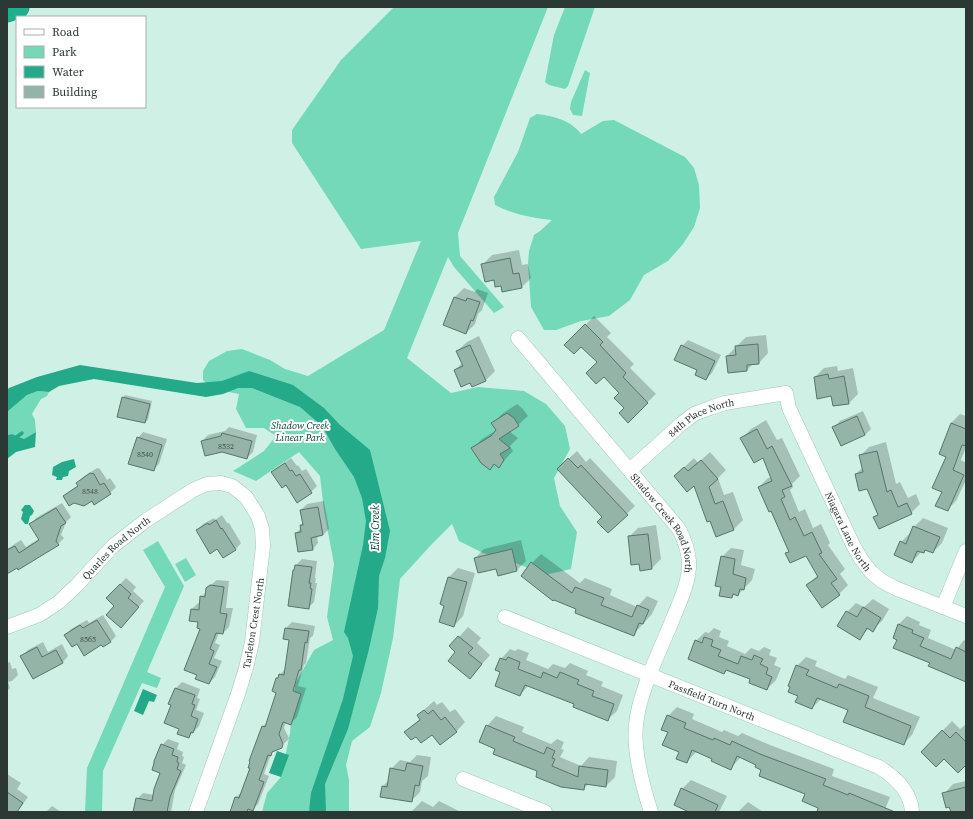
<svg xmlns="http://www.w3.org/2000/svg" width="973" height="819" font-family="'Source Serif 4',serif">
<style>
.green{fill:#73d9b9}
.water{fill:#24aa88}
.shadow{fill:#0003}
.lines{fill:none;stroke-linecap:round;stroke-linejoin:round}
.stream{stroke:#24aa88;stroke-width:3.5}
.building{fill:#94b4a8;stroke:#57756b}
.street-casing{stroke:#a4c5b8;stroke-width:15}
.highway-casing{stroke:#20876e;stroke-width:23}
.street{stroke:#fff;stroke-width:14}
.highway{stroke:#1ab18d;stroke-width:22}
.labels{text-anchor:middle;stroke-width:4;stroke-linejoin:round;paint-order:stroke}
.number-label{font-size:8px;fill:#455750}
.street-label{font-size:10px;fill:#2b3833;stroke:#fff}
.park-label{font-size:10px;font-style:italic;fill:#0a4133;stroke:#fff}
.water-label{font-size:11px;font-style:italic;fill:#053d2f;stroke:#fff}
</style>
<rect width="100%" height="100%" fill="#cff1e5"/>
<g class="green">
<path d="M394,7H548L458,233L460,256L504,307L494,313L454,267L448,257L407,358L451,393L478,387L524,391L546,404L565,426L570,449L554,478L560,506L577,532L571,569L545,575L508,560L483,553L459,541L452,524L431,545L400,579L393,638L381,693L370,727L352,741L346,765L349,780V812H262L267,793L281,777L290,733L295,684L314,650L333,640L327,617L334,564L324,511L320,476L299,452L256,481L233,471L264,451L276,436L264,428H246L236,409L239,394L229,392L214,391L203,380V371L209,361L227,351L242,349L270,360L285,369L308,376L384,330L421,241L361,249L292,143V130L341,60Z"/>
<path d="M565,7H595L568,86L565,89L549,85L545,82L554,35Z"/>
<path d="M585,70L590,73L582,116L573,115L570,109L571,102Z"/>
<path d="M537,114C553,116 571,120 581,134L603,121L614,120L685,157L694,168L699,185L700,208L694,227L683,244L668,261L644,275L630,300L609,316L581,321L556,330H544L531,307L528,263L529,251L534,235L540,231L552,220C533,218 512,214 495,205L494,197L518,152L530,118Z"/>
<path d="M38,391L49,392L47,396L41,399L32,414L35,420L36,432L24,439L12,434L7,435V412L27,395Z"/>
<path d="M158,541L184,586L147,672L161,678L157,688L142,683L103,771L102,812H85L87,768L165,587L143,550Z"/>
<path d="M186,558L196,575L185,582L175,564Z"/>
</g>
<g class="water">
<path d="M80,365L197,383L222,381L249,371L293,385L324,408L340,425L370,450L390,531L385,558L379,576L378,608L369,649L348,729L325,784L326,812H309L311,793L343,699L353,656L348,638L344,632L363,545L366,521L362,498L354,477L335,449L322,426L300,407L252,388H238L223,394L206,397L94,379L59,386L49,392L38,391L27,395L7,412V390L9,388L37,377Z"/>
<path d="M36,432L35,447L16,452L7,459V435L12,434L24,439Z"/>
<path d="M74,459L76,467L69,471L68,476L63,477L62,480H56L57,477L52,475L53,467L62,462Z"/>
<path d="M25,505H30L34,511L32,515L30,516L28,524H25L21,519L23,512L21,510Z"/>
<path d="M143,689L157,695L154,702L149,701L143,715L134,711Z"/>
<path d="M277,751L289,755L281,777L269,773Z"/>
</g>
<g class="shadow">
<path d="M519,250L522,265L528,264L531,278L522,287L501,284L494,279L483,264L492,255Z"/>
<path d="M464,288L475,292L477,289L488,293L482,310L478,314L475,324L466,333L444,325L455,297Z"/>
<path d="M594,316L611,333L607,337L634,364L630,368L656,394L628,421L620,393L598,362L581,345H566Z"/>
<path d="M766,335L768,353L759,363H754L747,370L727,356L746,337Z"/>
<path d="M479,336L495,371L486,380L472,386L470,382L455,370L463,362L457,351L467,342Z"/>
<path d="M688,340L721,355L712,373L706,379L682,346Z"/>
<path d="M837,366L838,371L853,368L858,394L849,403L832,395L815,377L824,368Z"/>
<path d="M125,395L152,401L148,420L145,422L123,398Z"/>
<path d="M517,404L523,409L528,416L518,425L509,431L518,438L510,446L513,451L499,466L495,463L490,469L473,448L482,439L497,430L493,423L502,414Z"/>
<path d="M863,411L871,429L865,435L841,445L834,427L840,421Z"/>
<path d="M960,414L966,416V447L961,460L966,463V480L956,501L947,510L943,491L951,423Z"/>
<path d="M766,420L777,440L782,438L800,476L792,484L793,487L790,490L799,512L805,509L813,528L821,524L830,543L828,545L845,569L840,574L848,585L839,594L807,585L818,575L806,554H787L790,550L759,487L768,478L772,477L763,457L742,438L751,429Z"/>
<path d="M229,427L257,435L253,452L247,458L202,441L208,435L225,431Z"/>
<path d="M143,432L167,439L159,464L153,470L138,438Z"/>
<path d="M886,442L896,484L900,482L908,498L916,494L920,504L911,513L874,517L879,513L867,488L856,474L863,467L860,456L869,447Z"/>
<path d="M577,451L586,462L590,458L635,506L608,532L604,517L566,461Z"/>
<path d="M710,452L726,470L718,478L724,495L733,492L743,520L734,529L716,536L694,484L675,476L694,458L698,463Z"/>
<path d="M291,458L297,466L298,465L302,471L306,469L317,486L311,492L272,472L278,467Z"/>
<path d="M97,468L100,469L107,480L110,478L116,487L110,493L92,499L64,496L78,485L77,483L83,477Z"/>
<path d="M324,501L329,529L323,535H317L318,543L313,549L296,533L301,528V526L303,523L301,510L307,504Z"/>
<path d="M62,503L71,517L66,522L61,535L64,538L58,544L7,573V549L21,540L26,547L40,538L31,524L36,518Z"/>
<path d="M222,515L227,523H229L241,543L236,549L223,557L218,548L197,530L203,524L214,518L215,520Z"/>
<path d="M923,518L948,528L942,543L933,552L926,549L923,552L922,551L912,562L901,542L910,533H911L914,527Z"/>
<path d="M656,525L661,559L652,568L640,563L629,537L638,528Z"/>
<path d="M521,540L526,561L517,570L497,568L475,558L484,549Z"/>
<path d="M731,548L744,550L741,565L755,569L752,580L738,595L735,594L731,597L722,586V557Z"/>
<path d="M541,554L580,583L585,578L612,589L610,595L637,607L647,596L658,601L652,614L633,635L578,608L532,563Z"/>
<path d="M302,559L317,561L315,578H316L315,583H317L314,602L308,608L295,569L296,565Z"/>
<path d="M458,568L475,573L463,616L454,626L445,605L441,604L449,577Z"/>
<path d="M126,578L136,587L133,591L144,601L126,621L116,606L107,598Z"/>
<path d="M217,580L229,581L226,608H233L229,627L223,633H219L215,643L220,645L214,658L222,661L215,677L209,683L198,675L202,628L192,609L198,603L200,604L201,597L206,592L207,588Z"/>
<path d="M873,599L889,609L882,621L872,630L869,628L860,638L847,612L856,603L864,607Z"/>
<path d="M103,615L116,636L110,642H77L66,635L71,629L87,620L89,623Z"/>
<path d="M907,616L920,622L919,625L931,630L928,638L956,650L964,640L966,641V678L931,662L894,637L899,624Z"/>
<path d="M292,622L315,626L313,636L310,638L306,663L304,665L298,686L306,688L297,717L291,723L286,722L284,728L289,738L287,741L271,754L264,774L269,776L258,804L252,810L251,809L250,812H231L236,797L242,792L263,726L268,722L277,692V678L286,668L291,639L285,638L286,628Z"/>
<path d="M468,627L481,638L477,643L490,655L470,678L457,651L451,646Z"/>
<path d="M714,628L721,631L719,637L729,641L727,646L745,654L751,648L759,651L764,647L771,650L769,655L777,658L774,665L781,668L776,680L767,689L751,679L727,669L724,672L696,641L705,632L709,633Z"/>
<path d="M43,642L48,652L62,644L68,656L63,662L22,656L28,650Z"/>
<path d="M510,649L515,651L518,649L529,653L526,660L548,669L553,664L565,668L570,663L588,671L586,675L603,682L601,686L623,695L617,711L607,720L575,704L529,685L520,695L502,672L501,659Z"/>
<path d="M806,657L817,661L815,666L845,679L848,675L878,687L873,698L920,717L912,735L903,744L849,710L821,699L812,708L799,695L797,666Z"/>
<path d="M10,662L12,669L16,668L18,675L12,681L8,682L10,688L7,691V663Z"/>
<path d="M182,682L200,689L197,698L200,699L196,710L204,713L199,726L189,737L172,704L176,688Z"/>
<path d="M434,701L437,705L442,702L450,712L455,709L465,722L456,732L416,735L405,732L421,718L418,715Z"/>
<path d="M677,707L694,714L692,719L722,732L724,730L738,736L742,733L770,745L834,769L832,776L890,797L884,812H818L820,807L806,794L762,769L757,764L741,757L731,768L714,758L697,751L687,762L669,732L668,716Z"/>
<path d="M496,716L524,727L522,732L551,744L557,739L564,742L561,749L564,750L560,757L581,766L589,757L617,761L615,777L606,786L589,784L583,789L539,771L497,748L487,726Z"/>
<path d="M952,721L960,729L966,724V764L922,752Z"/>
<path d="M168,739L179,743L177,749L183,752L182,756L184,757L182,763L186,765L175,790L171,812H130H134L137,799L143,793L154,795L161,772L162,745Z"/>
<path d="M417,755L431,757L428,776L422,781L420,792L411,801L383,786L389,780L391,769L400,760L410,762Z"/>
<path d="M7,774L21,783L17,789L28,797L17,812H11L7,810Z"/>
<path d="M691,780L727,796L719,812H692L682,789Z"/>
<path d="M966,781V812H952L944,794L953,784Z"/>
<path d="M422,801L433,807L439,801L461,812H411Z"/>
<path d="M748,802L763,812H738Z"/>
<path d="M52,806L61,812H46Z"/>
</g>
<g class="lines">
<path class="stream" d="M7,444L22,433"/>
</g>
<g class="building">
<path d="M510,258L513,274L519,273L522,288L502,292L501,286L495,287L494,280L485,282L481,264Z"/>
<path d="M454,297L466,301L467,298L480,302L473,321L471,320L466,334L443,325Z"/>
<path d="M585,324L603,342L600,345L626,373L623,377L648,403L628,423L619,413L624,408L614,398L619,393L604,377L596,384L586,373L597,362L581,347L574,354L564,345Z"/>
<path d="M758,344L759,364L747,365V371L728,373L726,356L736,355L735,346Z"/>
<path d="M470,345L486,381L472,387L470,383L461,387L454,370L463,366L456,351Z"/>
<path d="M681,345L715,361L706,380L695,375L697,370L674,360Z"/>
<path d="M828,374L829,379L844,376L849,404L833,406L831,396L817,399L814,377Z"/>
<path d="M122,397L150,404L145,423L117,417Z"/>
<path d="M507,413L514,418L519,426L499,439L510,448L500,454L504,460L499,468L494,464L490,470L481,463L471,448L491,436L496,430L491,423Z"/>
<path d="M857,416L865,435L841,446L832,427Z"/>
<path d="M951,423L966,429V446L962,445L953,470L964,475L948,511L935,506L942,492L932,488L946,457L939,454Z"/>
<path d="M757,429L767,449L772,446L792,486L782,490L785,497L781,499L790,520L795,517L804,536L812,532L822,553L819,554L837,579L831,583L840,595L822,608L806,585L818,577L806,556L790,563L785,553L789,552L771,511L769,512L758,487L772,481L763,458L754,463L740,438Z"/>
<path d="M222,433L252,441L247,459L222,452L205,456L201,441L221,436Z"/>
<path d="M137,437L162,445L154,471L128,464Z"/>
<path d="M877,451L887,492L891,490L898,507L907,503L912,514L879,529L873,517L878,515L867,489L859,491L855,474L863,472L859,455Z"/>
<path d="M568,458L578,468L581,465L628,515L608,533L597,522L602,517L557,469Z"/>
<path d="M701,460L718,479L709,487L715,504L723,501L734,530L716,537L710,521L707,522L694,486L687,492L674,476L684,467L688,471Z"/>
<path d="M285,463L290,471L292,470L296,476L300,474L312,493L297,503L286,485L282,488L271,472Z"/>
<path d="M90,473L94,474L100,485L104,483L111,494L94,505L92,501L84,506L74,503L69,506L63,496L78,486L76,483Z"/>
<path d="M318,507L323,535L311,538L313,550L298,552L295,533L301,532L300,525H303L300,510Z"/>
<path d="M56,508L66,523L61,526L56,541L59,545L18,570L17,568L7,574V550L15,546L19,553L39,540L29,524Z"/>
<path d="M216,520L221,529L222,528L236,550L223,558L217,549L210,554L196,530L208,523L209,525Z"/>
<path d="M913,526L940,537L933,553L925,550L924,553L917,551L912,563L894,555L900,541L906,544Z"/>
<path d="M648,534L652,569L640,571L639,564L631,565L628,536Z"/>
<path d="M512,549L517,571L498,576L496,569L478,573L474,558Z"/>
<path d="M721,556L735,559L733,574L746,578L744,590L740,589L738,596L733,594L732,598L719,596L721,587L715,586Z"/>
<path d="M531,562L572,593L575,587L604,598L601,605L632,617L637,605L649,610L643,624L639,623L634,636L575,613L576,609L554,600L553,601L521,576Z"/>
<path d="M295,565L312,567L309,583H311L310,588L312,589L309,609L288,606L293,570H294Z"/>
<path d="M448,577L467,582L454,627L439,622L444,606L440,604Z"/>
<path d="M120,584L131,594L128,598L139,607L121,628L106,615L114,606L106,598Z"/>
<path d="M210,585L224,587L220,613L227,614L223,634L216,633L210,649L214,651L209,664L217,667L209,684L195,679L197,675L184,670L200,629L197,628L198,622L189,621L191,609L199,610L200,596L205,597L206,588Z"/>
<path d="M863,607L881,618L873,632L867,628L860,640L837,626L846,611L857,617Z"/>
<path d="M97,620L111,642L103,647L101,645L84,656L77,644L72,647L64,635L80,625L83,628Z"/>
<path d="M898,624L913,630L912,633L924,638L920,646L951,659L956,647L966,652V682L928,666L930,663L893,648L897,640L893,638Z"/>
<path d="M285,628L309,631L307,643L305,642L301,670H299L293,691L301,694L291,725L283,722L279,734L283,744L282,748L272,752L271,756L268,755L259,780L264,782L253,811L248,809L247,812H230L235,797L239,798L250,768H248L250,762L249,761L262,726L265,727L276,693L272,691L276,678H278L279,674L284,675L289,640L283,639Z"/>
<path d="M458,636L473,648L468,653L482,664L470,679L448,661L455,652L449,646Z"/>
<path d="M704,637L713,640L711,646L721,650L718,656L738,664L741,656L752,660L754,655L763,659L760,664L768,668L766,674L772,677L767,690L749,683L750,679L726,670L724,674L688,659L695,640L702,643Z"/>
<path d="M37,647L42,657L56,650L63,663L33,679L20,656Z"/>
<path d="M508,657L520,662L518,669L541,678L543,672L557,678L560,672L579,680L577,684L594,691L592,696L614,704L608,721L573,707L574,704L525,685L520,696L495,686L500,672L495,670L500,658L506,660Z"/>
<path d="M796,665L809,670L806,675L837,688L839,684L869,696L865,707L911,726L904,745L843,722L848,710L817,698L812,709L795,702L798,696L788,692L790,687L788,686Z"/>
<path d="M175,688L195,695L192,704L195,705L191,716L198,719L193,733L191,732L189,738L177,734L179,729L164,723L171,705L168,704Z"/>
<path d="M424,710L428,714L433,710L441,720L445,717L457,732L440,745L432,735L421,743L416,737L411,740L404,732L420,720L417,715Z"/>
<path d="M667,715L686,723L684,728L713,740L714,738L730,745L732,741L760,754L826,779L823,785L848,795L849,793L895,812H817L818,808L802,801L805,794L759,776L761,770L755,767L756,765L737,756L731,770L711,761L712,759L692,750L687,763L676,759L679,752L662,745L668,732L661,730Z"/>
<path d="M486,725L515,737L513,741L544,754L547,747L555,751L552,758L555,759L552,766L578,777L579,766L608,770L606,787L585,784L584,790L561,787L536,777L537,771L493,754L495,749L479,742Z"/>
<path d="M942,730L950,738L956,732L966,742V765L958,773L944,759L936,767L921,752Z"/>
<path d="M161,744L174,749L172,755L178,757L177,762L179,763L177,769L181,771L170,797L167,812H133L136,798L152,801L154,789L160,773L152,770L154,763V761Z"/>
<path d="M407,763L423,766L419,786L415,785L412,802L380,797L382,786L387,787L390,768L405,771Z"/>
<path d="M966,787V812H951L949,807L946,808L942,793Z"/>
<path d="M681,788L718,805L715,812H689L674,805Z"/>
<path d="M7,792L23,803L17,812H7Z"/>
</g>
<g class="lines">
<defs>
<g id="street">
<path id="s1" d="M518,338L679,529C684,539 688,549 689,561C690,580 681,599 674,616C661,649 639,691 636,725C633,751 643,787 651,812"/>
<path id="s2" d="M630,470L680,425L694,414L710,408L725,403L786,393L789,408L853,545L861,559L871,572L882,581L895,588L966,616"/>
<path d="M943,607L966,551"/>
<path id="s3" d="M505,617L879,767C895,777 911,792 912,812"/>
<path id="s4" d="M7,627L39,615L59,602L77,585L113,546L145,521L193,490L207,484L221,483L232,486L246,497L258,516L262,529L263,546L252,642L246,668L238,694L196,812"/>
<path d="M463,779L545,812"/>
</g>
<path id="highway" d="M7,11L18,7"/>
</defs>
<use href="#street" class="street-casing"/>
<use href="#highway" class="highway-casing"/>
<use href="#street" class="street"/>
<use href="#highway" class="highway"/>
</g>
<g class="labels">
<g class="number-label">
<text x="226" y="449">8532</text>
<text x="145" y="457">8540</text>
<text x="90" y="494">8548</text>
<text x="88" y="642">8565</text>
</g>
<g class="street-label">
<text dy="4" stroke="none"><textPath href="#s2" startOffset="90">84th Place North</textPath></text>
<text dy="4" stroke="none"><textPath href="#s1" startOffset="237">Shadow Creek Road North</textPath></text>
<text dy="4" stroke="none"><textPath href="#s2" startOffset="332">Niagara Lane North</textPath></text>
<text dy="4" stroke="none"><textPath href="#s4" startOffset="137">Quarles Road North</textPath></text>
<text transform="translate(253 623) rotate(-81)" y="4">Tarleton Crest North</text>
<text dy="4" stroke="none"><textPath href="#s3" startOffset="223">Passfield Turn North</textPath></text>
</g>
<g class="park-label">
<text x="300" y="429">Shadow Creek<tspan x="300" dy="12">Linear Park</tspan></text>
</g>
<g class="water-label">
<text transform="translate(375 528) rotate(-90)" y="4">Elm Creek</text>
</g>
</g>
<rect width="973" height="819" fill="none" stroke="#2b3833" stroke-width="16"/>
<rect x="16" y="16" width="130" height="92" fill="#ffffff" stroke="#aaafad"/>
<rect x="24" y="29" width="20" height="6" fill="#ffffff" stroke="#aaafad"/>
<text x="52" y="36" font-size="12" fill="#2b3833">Road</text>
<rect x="24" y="46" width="20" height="12" fill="#73d9b9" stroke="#aaafad"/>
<text x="52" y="56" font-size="12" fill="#2b3833">Park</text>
<rect x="24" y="66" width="20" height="12" fill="#24aa88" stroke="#aaafad"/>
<text x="52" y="76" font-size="12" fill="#2b3833">Water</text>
<rect x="24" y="86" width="20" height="12" fill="#94b4a8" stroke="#aaafad"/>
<text x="52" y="96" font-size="12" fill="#2b3833">Building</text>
</svg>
